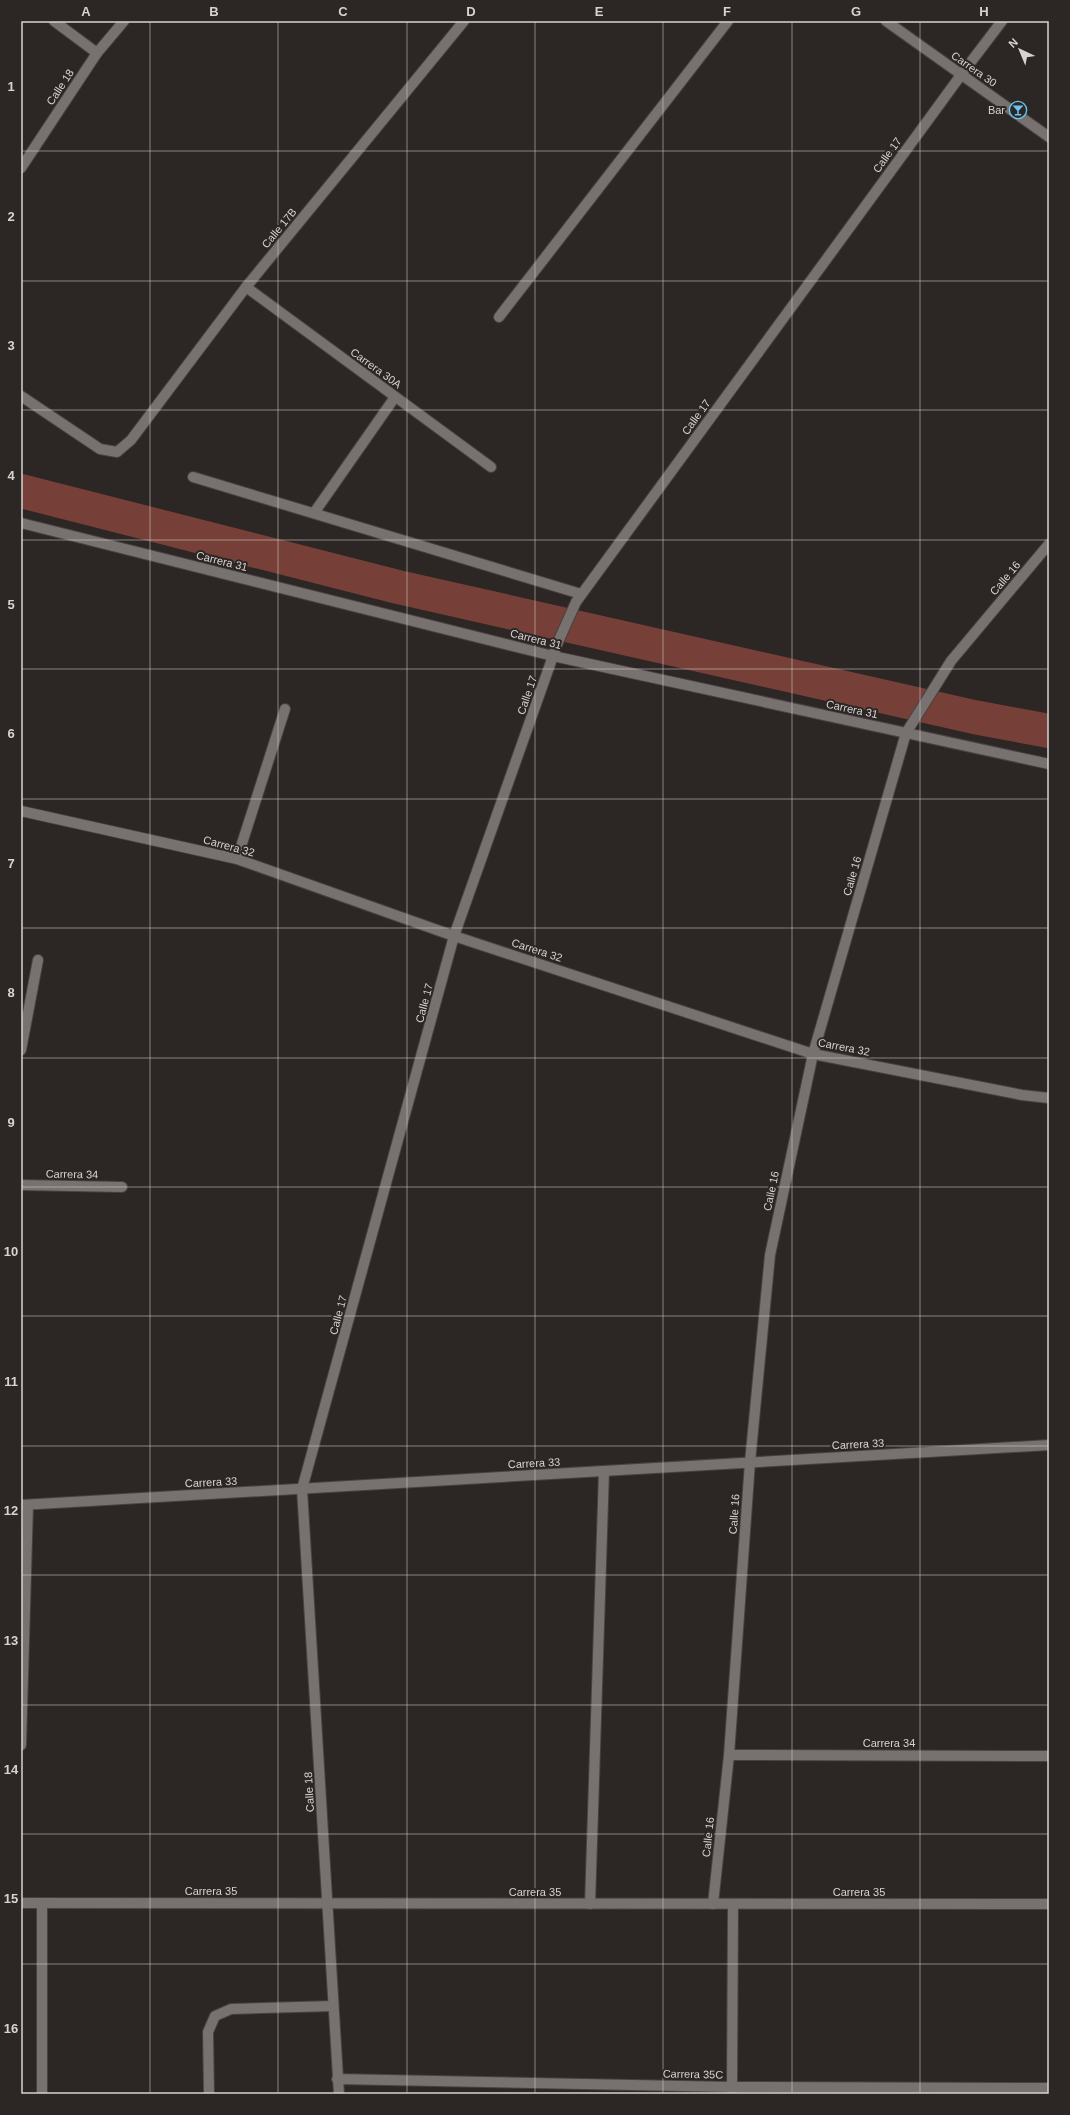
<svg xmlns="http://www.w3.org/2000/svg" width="1070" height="2115" font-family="Arial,sans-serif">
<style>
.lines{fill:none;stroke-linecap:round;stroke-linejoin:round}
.canal{stroke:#764038;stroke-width:34}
.minor-casing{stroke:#474241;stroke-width:12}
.minor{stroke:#77716f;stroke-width:10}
.grid{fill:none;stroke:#d7d3d3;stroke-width:1;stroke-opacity:0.55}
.labels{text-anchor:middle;stroke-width:4;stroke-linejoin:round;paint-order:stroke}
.street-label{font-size:11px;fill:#d7d3d3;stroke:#2c2625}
.poi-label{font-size:11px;fill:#d7d3d3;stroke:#2c2625;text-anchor:end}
.neatline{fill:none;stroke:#d7d3d3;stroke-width:1.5}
.grid-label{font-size:13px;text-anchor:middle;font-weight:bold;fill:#d7d3d3}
</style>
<rect width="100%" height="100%" fill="#2c2625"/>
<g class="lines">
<path class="canal" d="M21,491L398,587L974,717L1049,731"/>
<defs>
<g id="minor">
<path d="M54,21L97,53"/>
<path d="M886,21L1049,137"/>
<path d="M21,168L97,53L124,21"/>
<path d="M246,287L491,467"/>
<path d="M499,317L728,21"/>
<path d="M21,396L100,449L117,452L131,440L246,287L464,21"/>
<path d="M193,477L581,594"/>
<path d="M314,513L395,397"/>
<path d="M21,523L553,656L1049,764"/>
<path d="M21,811L237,859L454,936L813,1054L1022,1095L1049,1098"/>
<path d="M237,859L285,709"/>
<path d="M21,1050L38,960"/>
<path d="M21,1185L122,1187"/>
<path d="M21,1505L1049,1445"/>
<path d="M21,1745L28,1505"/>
<path d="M729,1755L1049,1756"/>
<path d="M21,1903L1049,1904"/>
<path d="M42,1903V2094"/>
<path d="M590,1904L604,1471"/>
<path d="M713,1904L729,1755L750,1462L770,1255L813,1054L906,733L951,661L1049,544"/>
<path d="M337,2079L732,2087L1049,2088"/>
<path d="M732,2092L733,1904"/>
<path d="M209,2094L208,2032L215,2016L231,2009L333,2006"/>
<path d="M339,2094L302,1489L454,936L558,642L576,602L961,75L1002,21"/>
</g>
</defs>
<use href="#minor" class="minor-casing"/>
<use href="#minor" class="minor"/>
</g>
<path class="grid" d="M150,21V2094M278,21V2094M407,21V2094M535,21V2094M663,21V2094M792,21V2094M920,21V2094M21,151H1049M21,281H1049M21,410H1049M21,540H1049M21,669H1049M21,799H1049M21,928H1049M21,1058H1049M21,1187H1049M21,1316H1049M21,1446H1049M21,1575H1049M21,1705H1049M21,1834H1049M21,1964H1049"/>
<defs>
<symbol id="bar-ring" viewBox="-11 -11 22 22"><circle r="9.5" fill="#2c2625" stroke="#68c4f0" stroke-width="1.5"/><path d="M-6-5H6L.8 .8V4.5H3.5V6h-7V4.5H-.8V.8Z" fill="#68c4f0"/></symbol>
</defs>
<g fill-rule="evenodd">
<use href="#bar-ring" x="1008" y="100" width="20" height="20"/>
</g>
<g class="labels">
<g class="street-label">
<text transform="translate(974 69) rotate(35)" y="4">Carrera 30</text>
<text transform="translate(60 87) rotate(-57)" y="4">Calle 18</text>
<text transform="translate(887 155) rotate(-54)" y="4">Calle 17</text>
<text transform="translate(279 228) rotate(-51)" y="4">Calle 17B</text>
<text transform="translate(376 368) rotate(36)" y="4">Carrera 30A</text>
<text transform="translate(696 417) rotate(-54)" y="4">Calle 17</text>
<text transform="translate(222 561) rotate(14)" y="4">Carrera 31</text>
<text transform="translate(1005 578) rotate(-50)" y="4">Calle 16</text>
<text transform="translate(536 639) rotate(14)" y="4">Carrera 31</text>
<text transform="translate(527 695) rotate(-71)" y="4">Calle 17</text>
<text transform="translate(852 709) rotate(12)" y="4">Carrera 31</text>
<text transform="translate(229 846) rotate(15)" y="4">Carrera 32</text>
<text transform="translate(852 876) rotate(-74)" y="4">Calle 16</text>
<text transform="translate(537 950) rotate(18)" y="4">Carrera 32</text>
<text transform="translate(424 1003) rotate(-75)" y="4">Calle 17</text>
<text transform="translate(844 1047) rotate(11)" y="4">Carrera 32</text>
<text transform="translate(72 1174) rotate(1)" y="4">Carrera 34</text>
<text transform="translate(771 1191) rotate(-78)" y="4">Calle 16</text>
<text transform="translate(338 1315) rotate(-75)" y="4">Calle 17</text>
<text transform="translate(858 1444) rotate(-3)" y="4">Carrera 33</text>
<text transform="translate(534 1463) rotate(-3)" y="4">Carrera 33</text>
<text transform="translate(211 1482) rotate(-3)" y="4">Carrera 33</text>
<text transform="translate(734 1514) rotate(-86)" y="4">Calle 16</text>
<text x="889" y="1747">Carrera 34</text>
<text transform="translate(309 1792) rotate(-93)" y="4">Calle 18</text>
<text transform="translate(708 1837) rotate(-84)" y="4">Calle 16</text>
<text x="211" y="1895">Carrera 35</text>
<text x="535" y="1896">Carrera 35</text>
<text x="859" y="1896">Carrera 35</text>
<text transform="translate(693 2074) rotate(1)" y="4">Carrera 35C</text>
</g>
<g class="poi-label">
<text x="1005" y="114">Bar</text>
</g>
</g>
<rect width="1070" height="2115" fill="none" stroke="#2c2625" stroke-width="44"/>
<g transform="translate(1020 50) rotate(316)" stroke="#2c2625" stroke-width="3" paint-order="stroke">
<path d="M0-3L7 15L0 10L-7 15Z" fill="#d7d3d3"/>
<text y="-6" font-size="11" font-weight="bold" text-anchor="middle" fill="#d7d3d3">N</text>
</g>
<rect x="22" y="22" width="1026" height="2071" class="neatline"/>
<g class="grid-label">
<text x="86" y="16">A</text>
<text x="214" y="16">B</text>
<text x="343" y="16">C</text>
<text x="471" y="16">D</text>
<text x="599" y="16">E</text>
<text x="727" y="16">F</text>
<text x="856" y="16">G</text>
<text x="984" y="16">H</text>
<text x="11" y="91">1</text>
<text x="11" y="221">2</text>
<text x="11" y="350">3</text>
<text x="11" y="480">4</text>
<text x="11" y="609">5</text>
<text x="11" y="738">6</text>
<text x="11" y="868">7</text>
<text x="11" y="997">8</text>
<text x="11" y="1127">9</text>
<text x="11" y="1256">10</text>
<text x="11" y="1386">11</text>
<text x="11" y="1515">12</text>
<text x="11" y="1645">13</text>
<text x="11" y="1774">14</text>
<text x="11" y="1903">15</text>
<text x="11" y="2033">16</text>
</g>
</svg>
